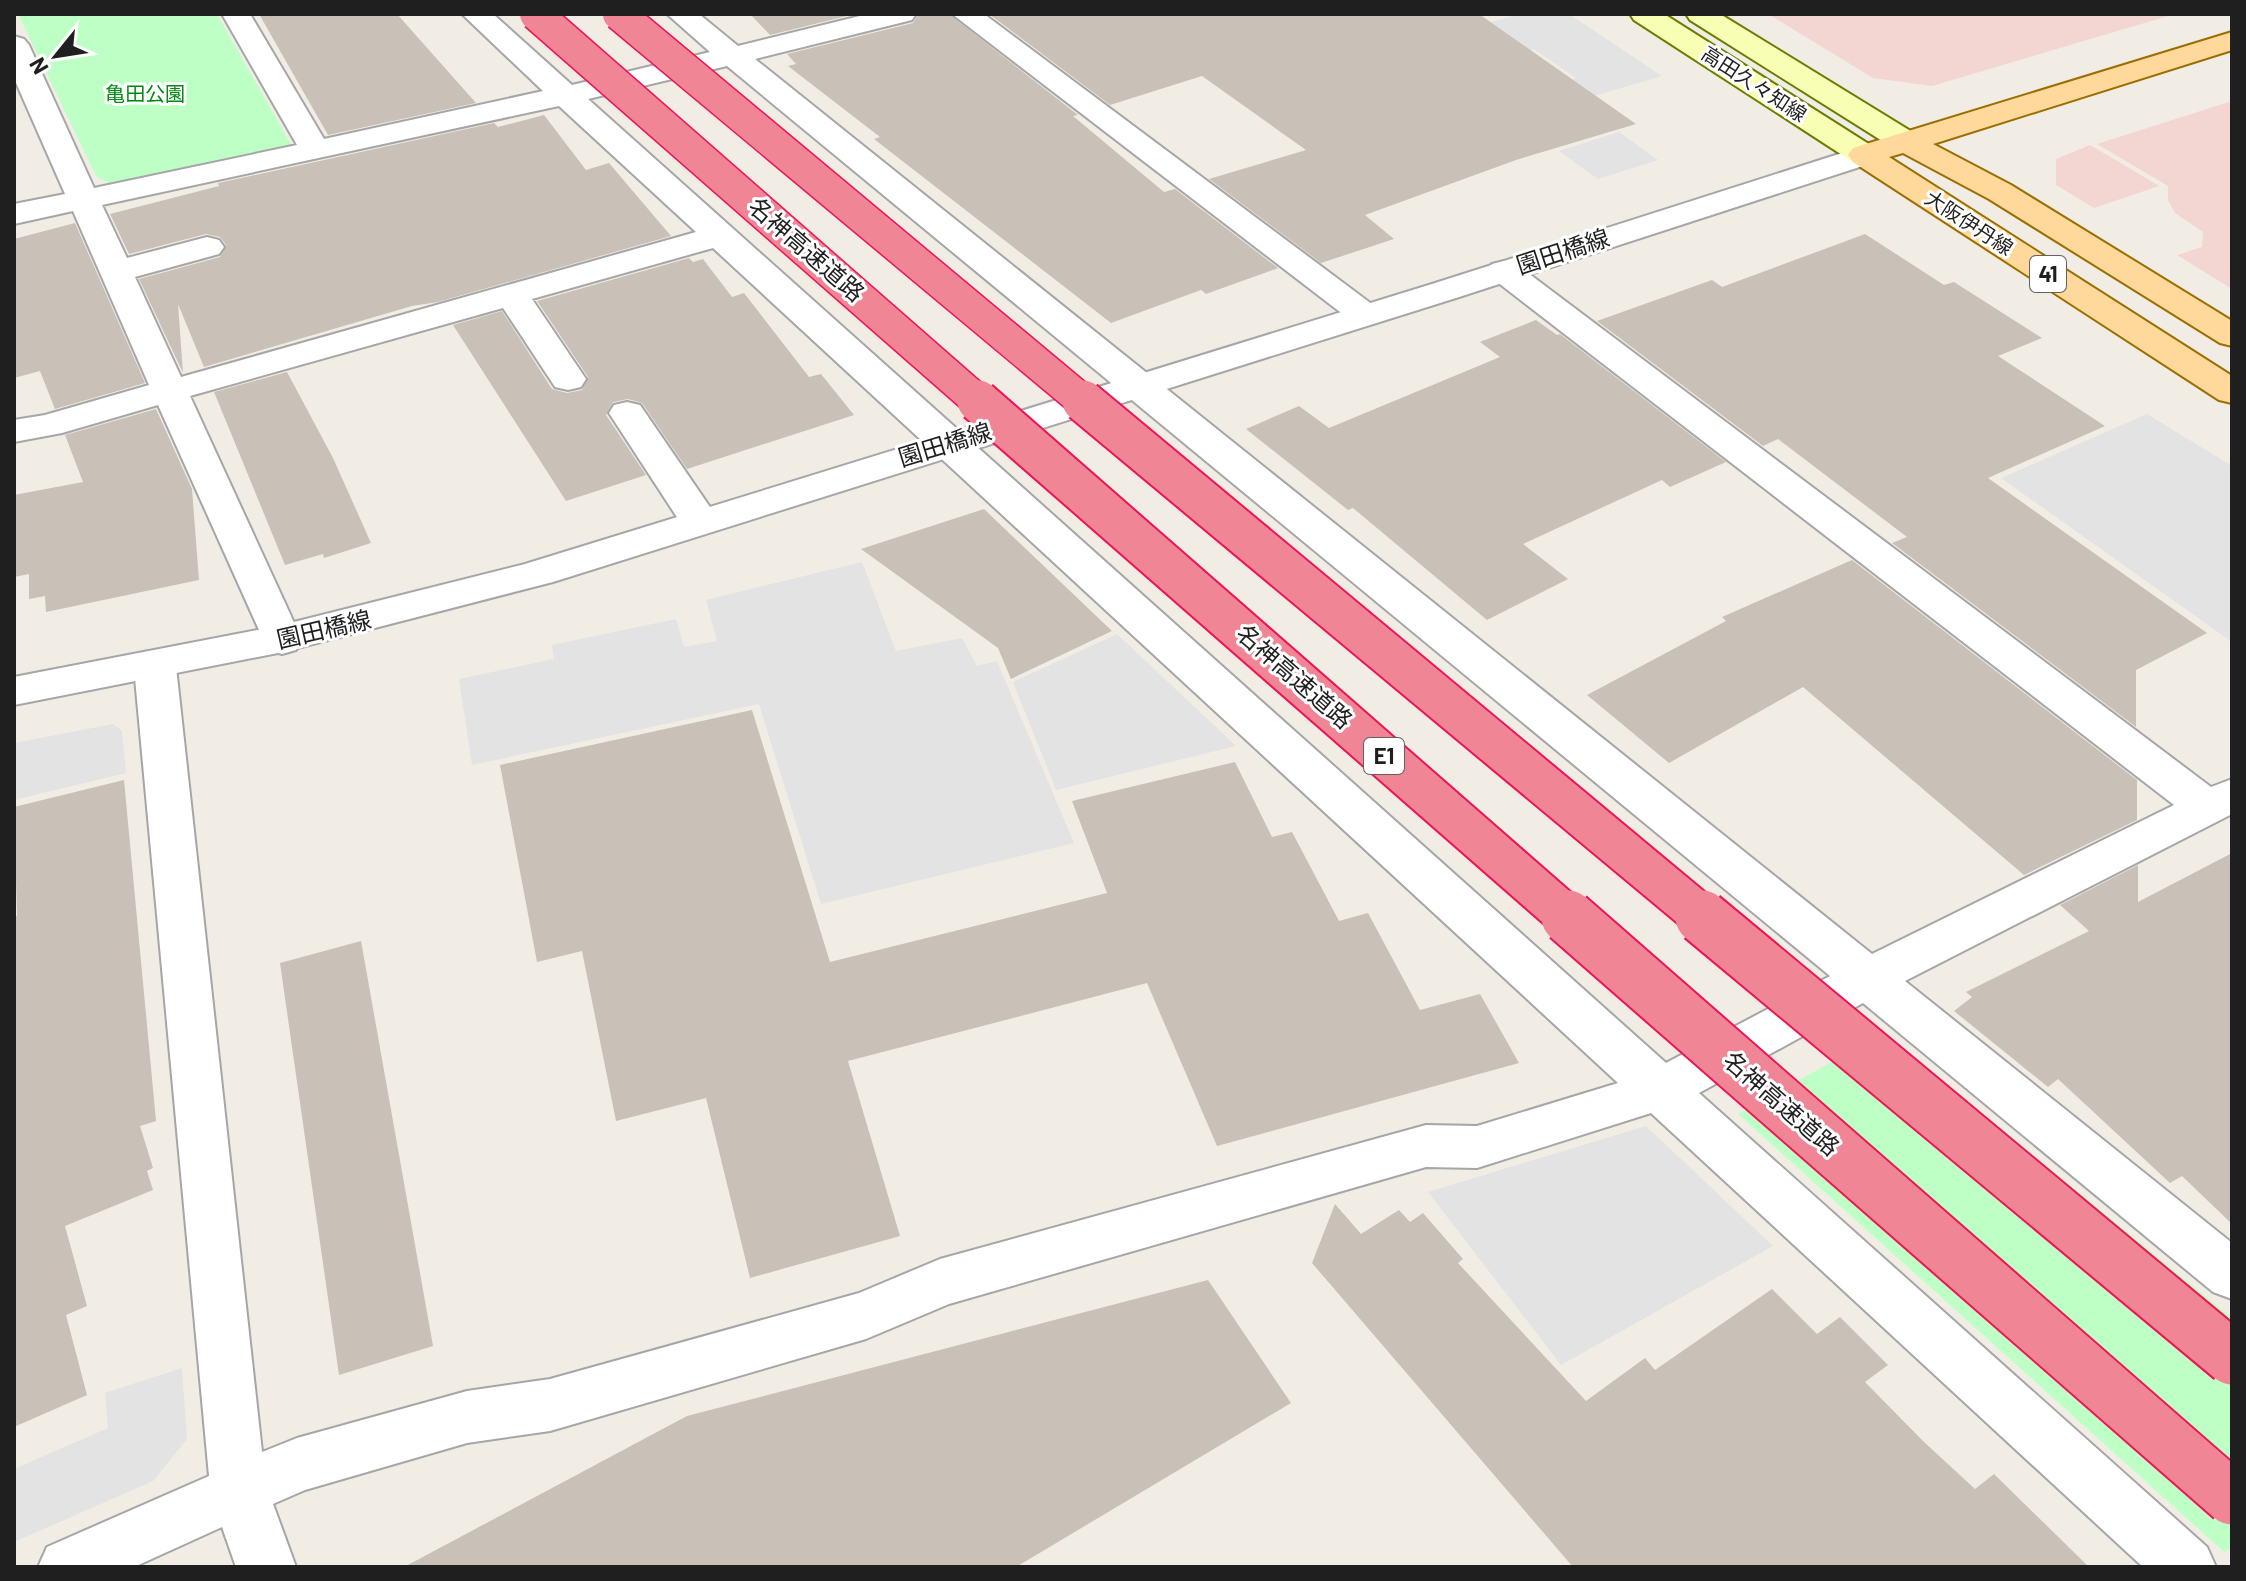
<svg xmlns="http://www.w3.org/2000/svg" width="2246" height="1581" font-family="Barlow,'Noto Sans JP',sans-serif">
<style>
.commercial{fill:#f3d5d2}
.park{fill:#beffc6}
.parking{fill:#e3e3e3}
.building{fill:#c9c0b7}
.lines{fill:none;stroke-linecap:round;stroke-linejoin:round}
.minor-casing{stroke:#a6a6a6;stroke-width:4}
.tertiary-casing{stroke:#a6a6a6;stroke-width:4}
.secondary-casing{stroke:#6a7d00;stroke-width:4}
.primary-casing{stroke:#9b6e00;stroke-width:4}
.minor{fill:#fff;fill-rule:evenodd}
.tertiary{fill:#fff;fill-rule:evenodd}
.secondary{fill:#f8ffb5;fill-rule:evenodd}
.primary{fill:#ffd89c;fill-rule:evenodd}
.motorway-bridge-far2-casing{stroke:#ed1455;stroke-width:35;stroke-linecap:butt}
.motorway-bridge-far1-casing{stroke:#ed1455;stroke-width:45;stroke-linecap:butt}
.motorway-bridge-casing{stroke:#ed1455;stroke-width:57;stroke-linecap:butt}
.motorway-bridge-far2{stroke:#f08595;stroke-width:32}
.motorway-bridge-far1{stroke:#f08595;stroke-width:41}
.motorway-bridge{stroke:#f08595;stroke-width:53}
.labels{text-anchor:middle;stroke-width:6;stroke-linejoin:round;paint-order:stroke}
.far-street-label{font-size:20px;fill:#1f1f1f;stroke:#fff}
.far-park-label{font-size:20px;fill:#008a12;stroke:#fff}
.shield{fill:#fff;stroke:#626262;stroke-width:2}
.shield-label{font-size:22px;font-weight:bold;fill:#1f1f1f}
.street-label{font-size:24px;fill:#1f1f1f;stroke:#fff}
</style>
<rect width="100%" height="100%" fill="#f1ede5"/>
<g class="commercial">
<path d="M1768,14H2175L1932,86L1873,78Z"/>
<path d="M2232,101V289L2177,255L2202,247L2203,232L2175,213L2168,200V186L2097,144Z"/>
<path d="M2090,145L2119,162L2159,186L2094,208L2056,185V159Z"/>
</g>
<g class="park">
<path d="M18,14H217L292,146L111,184L96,176Z"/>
<path d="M1884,1033L2232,1318V1547L2224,1552L1738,1114Z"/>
</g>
<g class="parking">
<path d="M1520,14H1569L1662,76L1587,98L1564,83L1576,78L1534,49L1521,53L1481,25Z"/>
<path d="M1619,132L1658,160L1598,179L1559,151Z"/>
<path d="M2147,414L2232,466V642L2001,478Z"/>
<path d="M862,562L896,651L962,638L977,666L997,661L1074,843L821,904L759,704L472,765L459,679L554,659L552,645L676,619L684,647L717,641L706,600Z"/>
<path d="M1117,634L1236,746L1056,790L1013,682Z"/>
<path d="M113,724L122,731L126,773L14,800V743Z"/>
<path d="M1646,1126L1773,1246L1561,1365L1428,1192Z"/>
<path d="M182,1368L187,1439L153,1481L14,1542V1469L108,1428L105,1393Z"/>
</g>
<g class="building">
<path d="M259,14H397L476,103L328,135Z"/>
<path d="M750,14H855L770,35Z"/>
<path d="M919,14H949L1078,115L1073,116L1164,192L1175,189L1278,268L1206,294L1201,290L1111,323L874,139L880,137L788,66L796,64L787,54L913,23Z"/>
<path d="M989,14H1479L1636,124L1516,160L1365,215L1394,239L1321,263L1209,179L1306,150L1202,76L1110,105Z"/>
<path d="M544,115L586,170L609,163L671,236L438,302L412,306L204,367L178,304L183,373L139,279L220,257L226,245L220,237L206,234L129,254L110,214L219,186L218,183L494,123L498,127Z"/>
<path d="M75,223L145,383L55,409L40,371L14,378V239Z"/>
<path d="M1865,234L1944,285L1954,282L2042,338L1998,356L2105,426L1988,478L2207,633L2136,670V727L1892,543L1907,537L1778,439L1763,446L1597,321L1712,280L1722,287Z"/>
<path d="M689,258L693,262L703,259L732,297L744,293L809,377L821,374L854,415L687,469L642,403L628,399L613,402L606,415L646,475L566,501L453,325L502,311L552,389L567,393L582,390L588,377L537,301Z"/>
<path d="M1536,320L1557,335L1560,334L1726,462L1670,487L1662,480L1523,544L1568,579L1487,620L1353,508L1348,510L1246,429L1299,406L1329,428L1500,357L1480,342Z"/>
<path d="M287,372L333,458L371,543L324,558L323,554L285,565L214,392Z"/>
<path d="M156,409L192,489L199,580L46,612L45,596L29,599V574L14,577V495L83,482L65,435Z"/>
<path d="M984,509L1112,631L1011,679L998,648L861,549Z"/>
<path d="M1852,560L2137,780V820L2024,875L1803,687L1669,763L1587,695L1726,621L1722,617Z"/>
<path d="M752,710L830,962L1107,893L1072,801L1235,762L1272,837L1292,832L1339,921L1368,913L1420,1010L1480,994L1519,1063L1217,1146L1147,983L848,1061L900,1236L750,1278L706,1098L616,1121L582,951L537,962L500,765Z"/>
<path d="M124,780L156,1121L140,1126L153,1168L147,1171L153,1190L65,1226L87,1306L66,1315L87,1395L14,1427V917L17,916L14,807Z"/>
<path d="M2232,853V1224L2182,1176L2170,1183L2058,1079L2048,1087L1954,1011L1972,997L1966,992L2089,931L2060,905L2138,865V902Z"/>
<path d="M361,941L433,1346L339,1375L280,963Z"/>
<path d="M1335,1204L1361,1234L1399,1210L1410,1222L1423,1213L1463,1259L1458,1263L1586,1401L1645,1358L1655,1370L1772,1289L1817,1334L1840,1317L1888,1365L1865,1382L1923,1441L1975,1489L1994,1474L2089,1567H1573L1312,1263Z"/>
<path d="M1208,1280L1291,1403L1016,1567H404L687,1416Z"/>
</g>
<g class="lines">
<defs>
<g id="minor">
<path d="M222,14H250L324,139L543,91L462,14H493L572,85L710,52L667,14H699L738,46L868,14H916L912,20L755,59L1872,954L2174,805L1492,278L1487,271L1492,264L1504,261L1516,264L2211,787L2232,779V814L1905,981L2232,1243V1299L2213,1292L1863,1003L1699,1093L2207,1547L2216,1567H2143L1651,1113L1477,1168L1426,1167L949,1304L866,1339L550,1431L467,1443L305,1490L273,1504L296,1567H236L222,1527L134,1567H38L47,1547L209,1476L134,667L140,657L155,653L170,657L176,667L262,1452L297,1438L467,1391L550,1379L859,1293L940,1259L1426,1125L1477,1126L1618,1083L713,248L532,299L586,379L581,387L568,390L555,387L503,308L190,396L302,640L296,650L282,654L268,650L158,405L62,433L14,442V420L45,415L149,385L73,211L14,224V204L65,194L14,78V36L24,39L29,45L94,188L297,145ZM727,66L1830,976L1666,1063L588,99ZM559,106L696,232L181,377L135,277L219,254L224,247L219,240L207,237L127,258L102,205Z"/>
<path d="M952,14H984L1377,308L1382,315L1377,322L1365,325L1353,322Z"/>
<path d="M627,402L640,405L714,513L719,522L714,531L700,534L686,531L609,413L614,405Z"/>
</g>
<path id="tertiary" d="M1864,146L1875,148L1880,155L1875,162L1456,298L553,582L278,653L14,705V677L278,626L525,564L1432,284Z"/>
<g id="secondary">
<path d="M1630,14H1664L1875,148L1880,155L1875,162L1864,164L1853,162L1634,20Z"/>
<path d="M1686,14H1720L1917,135L1922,142L1917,149L1906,151L1895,149L1690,20Z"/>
</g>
<path id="primary" d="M2232,32V50L1933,144L2011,185L2232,321V346L2220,343L1989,199L1903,153L1889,157L2232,376V403L2219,400L1853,162L1848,155L1853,148Z"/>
</defs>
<use href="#minor" class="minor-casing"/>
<use href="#tertiary" class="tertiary-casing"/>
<use href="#secondary" class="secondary-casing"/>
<use href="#primary" class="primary-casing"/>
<use href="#minor" class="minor"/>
<use href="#tertiary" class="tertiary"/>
<use href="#secondary" class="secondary"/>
<use href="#primary" class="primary"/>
<defs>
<g id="motorway-bridge-far2">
<path d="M536,14L980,403"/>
<path d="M619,14L1085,403"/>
</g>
<g id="motorway-bridge-far1">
<path d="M978,401L1570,919"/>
<path d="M1083,401L1705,919"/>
</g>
<g id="motorway-bridge">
<path d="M1568,917L2232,1498"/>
<path d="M1702,917L2232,1358"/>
</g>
</defs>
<use href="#motorway-bridge-far2" class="motorway-bridge-far2-casing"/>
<use href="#motorway-bridge-far1" class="motorway-bridge-far1-casing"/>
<use href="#motorway-bridge" class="motorway-bridge-casing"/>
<use href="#motorway-bridge-far2" class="motorway-bridge-far2"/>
<use href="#motorway-bridge-far1" class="motorway-bridge-far1"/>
<use href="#motorway-bridge" class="motorway-bridge"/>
</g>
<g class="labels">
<g class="far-street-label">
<text transform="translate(1754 84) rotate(33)" y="7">高田久々知線</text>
<text transform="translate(1969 223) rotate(33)" y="7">大阪伊丹線</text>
</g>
<g class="far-park-label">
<text x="145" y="101">亀田公園</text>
</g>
<g class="shield">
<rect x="2030" y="256" width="36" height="36" rx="6"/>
<rect x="1364" y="738" width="40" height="36" rx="6"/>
</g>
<g class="shield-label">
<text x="2048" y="282">41</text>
<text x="1384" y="764">E1</text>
</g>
<g class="street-label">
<text transform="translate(806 250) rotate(41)" y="8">名神高速道路</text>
<text transform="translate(1563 252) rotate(-18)" y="8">園田橋線</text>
<text transform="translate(945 445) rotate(-17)" y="8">園田橋線</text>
<text transform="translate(324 630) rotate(-13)" y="8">園田橋線</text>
<text transform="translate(1294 677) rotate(41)" y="8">名神高速道路</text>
<text transform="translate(1781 1104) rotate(41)" y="8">名神高速道路</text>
</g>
</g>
<rect width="2246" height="1581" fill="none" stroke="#1f1f1f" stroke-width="32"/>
<g transform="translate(56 56) rotate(240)" stroke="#ffffff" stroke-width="6" paint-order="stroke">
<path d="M0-6L14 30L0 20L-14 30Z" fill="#1f1f1f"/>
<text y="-12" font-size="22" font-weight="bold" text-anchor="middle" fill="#1f1f1f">N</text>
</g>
</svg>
